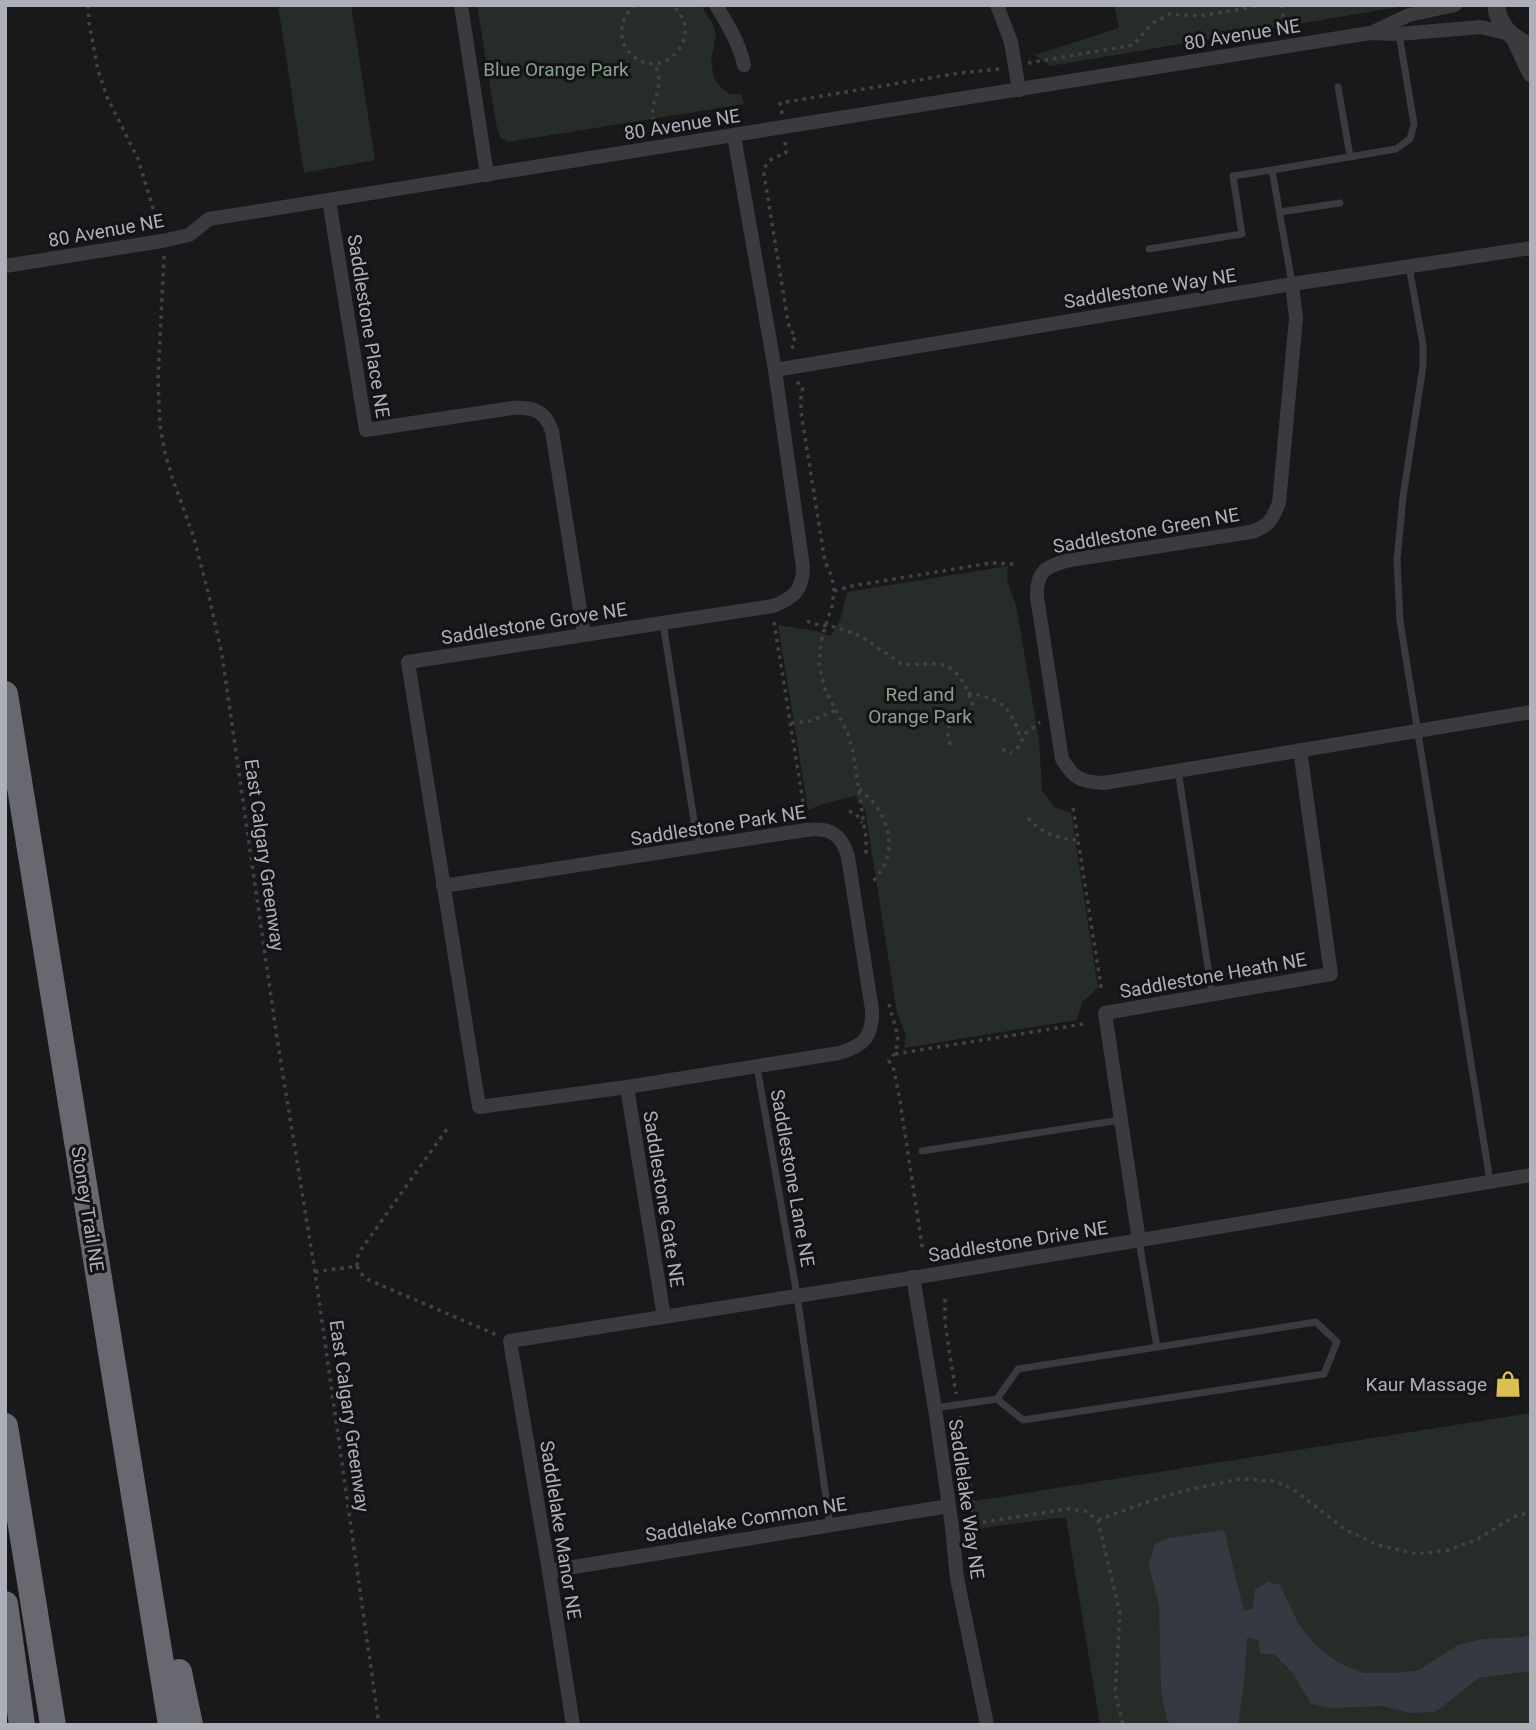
<svg xmlns="http://www.w3.org/2000/svg" width="1536" height="1730" font-family="Roboto,sans-serif">
<style>
.green{fill:#262c27}
.water{fill:#353a42}
.lines{fill:none;stroke-linecap:round;stroke-linejoin:round}
.path{stroke:#414146;stroke-width:3.5;stroke-dasharray:3.5 5;stroke-linecap:butt}
.service{stroke:#3b3b3f;stroke-width:7}
.minor{stroke:#3b3b3f;stroke-width:14}
.tertiary{stroke:#3b3b3f;stroke-width:18}
.motorway{stroke:#676870;stroke-width:26}
.labels{text-anchor:middle;stroke-width:6;stroke-linejoin:round;paint-order:stroke}
.street-label{font-size:19px;fill:#adafb9;stroke:#141416}
.park-label{font-size:19px;fill:#87a18c;stroke:#141416}
.poi-label{font-size:19px;fill:#adafb9;stroke:#141416;text-anchor:end}
</style>
<rect width="100%" height="100%" fill="#19191b"/>
<g class="green">
<path d="M278,5H351L375,160L304,173Z"/>
<path d="M477,5H701L712,23L716,34L711,62L714,77L720,87L729,94H741L744,104L508,142L501,138L497,129Z"/>
<path d="M1114,5H1411L1050,66L1035,55L1119,28Z"/>
<path d="M1008,566L1007,581L1016,605L1039,740L1042,790L1054,807L1071,813L1098,988L1082,1002L1077,1020L904,1048L906,1036L897,1013L865,809L855,796L823,804L808,810L778,625L816,631L831,636L841,617L847,592Z"/>
<path d="M1531,1413V1725H1100L1066,1517L974,1529L975,1501Z"/>
</g>
<path class="water" d="M1224,1530L1244,1611L1253,1609L1255,1590L1268,1582L1280,1585L1298,1623L1312,1642L1327,1655L1343,1665L1364,1673H1399L1419,1670L1458,1645L1484,1639L1523,1637L1531,1635V1673L1522,1672L1479,1678L1435,1712L1412,1713L1382,1706L1332,1708L1311,1704L1292,1672L1275,1655L1260,1653L1258,1640L1247,1638L1244,1682L1238,1725H1172L1167,1721L1161,1690L1159,1605L1149,1565L1155,1544L1169,1538Z"/>
<g class="lines">
<g class="path">
<path d="M88,5L89,23L98,70L107,97L138,159L159,228"/>
<path d="M635,5C626,13 621,22 622,34C622,42 625,48 631,54C662,85 708,35 672,5"/>
<path d="M1282,5L1284,23"/>
<path d="M1028,63L1133,45L1153,23L1170,14L1199,16L1264,5"/>
<path d="M782,114L780,103L960,73L1000,69"/>
<path d="M654,121C649,108 659,95 659,81C659,75 656,68 655,63"/>
<path d="M785,142L786,153C775,157 764,160 764,174L788,322L790,330L796,336L792,343L793,353"/>
<path d="M164,256L158,379L160,426L165,453L173,480L193,535L208,592L222,655L277,1038L315,1272L379,1725"/>
<path d="M797,382L803,387L801,395V412L825,562L832,577L834,591L832,606L822,637L819,665L825,689L848,734L853,752L866,838V858"/>
<path d="M834,591L852,586L991,563L1014,564"/>
<path d="M807,621L814,624L835,627L861,636L900,663C912,666 923,663 935,664C959,664 968,690 974,709"/>
<path d="M774,622L805,814"/>
<path d="M968,693C1003,699 1012,708 1021,741"/>
<path d="M791,723L811,721L836,710"/>
<path d="M950,745C944,723 953,714 972,705"/>
<path d="M1002,749L1012,753"/>
<path d="M1017,749L1026,733L1040,722"/>
<path d="M859,789C890,812 902,855 870,884"/>
<path d="M1073,808L1102,993"/>
<path d="M849,811L856,814L862,823"/>
<path d="M1028,818C1041,833 1058,839 1078,840"/>
<path d="M889,1004C893,1024 906,1043 889,1061L894,1070L900,1101L923,1252"/>
<path d="M895,1054L1083,1024"/>
<path d="M357,1266V1258L360,1251L447,1129"/>
<path d="M315,1272L357,1266L360,1273L369,1280L497,1335"/>
<path d="M945,1299V1323L956,1394"/>
<path d="M960,1416L973,1502L970,1524"/>
<path d="M1098,1520L1144,1503L1183,1491L1240,1479L1274,1481L1293,1489L1346,1530L1378,1545L1417,1554L1449,1550L1478,1539L1513,1517L1531,1512"/>
<path d="M966,1525L1067,1509L1085,1511L1098,1520L1120,1614L1115,1692L1123,1725"/>
</g>
<g class="service">
<path d="M1338,87L1350,156"/>
<path d="M1272,170L1396,149L1410,139L1414,124L1399,34"/>
<path d="M1280,212L1340,203"/>
<path d="M1149,249L1242,234L1233,176L1272,170L1292,283"/>
<path d="M1409,266L1423,345V366L1403,497L1397,560L1400,621L1490,1181"/>
<path d="M663,623L698,846"/>
<path d="M1178,770L1212,994"/>
<path d="M757,1067L797,1295L830,1525"/>
<path d="M922,1151L1120,1120"/>
<path d="M1139,1241L1157,1347"/>
<path d="M935,1408L997,1399L1023,1420L1324,1374L1337,1342L1316,1322L1018,1369L997,1399"/>
</g>
<g class="minor">
<path d="M461,5L487,175"/>
<path d="M716,5C728,25 739,43 744,65"/>
<path d="M997,5L1011,42L1019,90"/>
<path d="M1375,31L1409,15L1455,5"/>
<path d="M329,200L366,430L512,408C533,407 545,410 552,431L584,635"/>
<path d="M5,266L162,241L189,235L209,219L1370,33L1399,34L1481,27L1509,34"/>
<path d="M1292,284L1296,318L1279,503C1272,520 1269,526 1251,532L1070,560C1047,566 1036,570 1037,597L1062,759C1074,779 1081,782 1104,783L1531,712"/>
<path d="M775,370L1292,284L1531,248"/>
<path d="M443,886L806,830C830,827 842,834 848,857L872,1010C873,1036 864,1046 839,1053L627,1087L479,1107L408,662L773,606C793,598 803,591 803,567L775,370L734,136"/>
<path d="M627,1087L664,1317"/>
<path d="M1139,1241L1105,1013L1331,974L1300,750"/>
<path d="M913,1277L935,1409L952,1527L957,1578L987,1725"/>
<path d="M549,1571L949,1506"/>
<path d="M573,1725L549,1571L510,1341L936,1274L1531,1175"/>
</g>
<g class="tertiary">
<path d="M1496,5C1499,27 1511,38 1531,46"/>
<path d="M1515,39L1531,73"/>
</g>
<g class="motorway">
<path d="M5,694L171,1725"/>
<path d="M5,1426L53,1725"/>
<path d="M5,1604L22,1725"/>
<path d="M179,1672L190,1725"/>
</g>
</g>
<defs>
<symbol id="shop-bare" viewBox="-9 -9 18 18"><path d="M-5-2.5h2.3a2.7 3.5 0 0 1 5.4 0H5L5.5 6h-11ZM-1.5-2.5h3a1.5 2.3 0 0 0-3 0Z" fill="#dcbf50" stroke="#141416" stroke-width="2.5" paint-order="stroke"/></symbol>
</defs>
<g fill-rule="evenodd">
<use href="#shop-bare" x="1489" y="1365" width="38" height="38"/>
</g>
<g class="labels">
<g class="street-label">
<text transform="translate(1242 34) rotate(-9)" y="7">80 Avenue NE</text>
<text transform="translate(682 124) rotate(-9)" y="7">80 Avenue NE</text>
<text transform="translate(106 230) rotate(-10)" y="7">80 Avenue NE</text>
<text transform="translate(1150 288) rotate(-9)" y="7">Saddlestone Way NE</text>
<text transform="translate(369 326) rotate(81)" y="7">Saddlestone Place NE</text>
<text transform="translate(1146 530) rotate(-10)" y="7">Saddlestone Green NE</text>
<text transform="translate(534 623) rotate(-9)" y="7">Saddlestone Grove NE</text>
<text transform="translate(718 825) rotate(-9)" y="7">Saddlestone Park NE</text>
<text transform="translate(265 855) rotate(82)" y="7">East Calgary Greenway</text>
<text transform="translate(1213 975) rotate(-10)" y="7">Saddlestone Heath NE</text>
<text transform="translate(793 1178) rotate(80)" y="7">Saddlestone Lane NE</text>
<text transform="translate(664 1199) rotate(81)" y="7">Saddlestone Gate NE</text>
<text transform="translate(88 1209) rotate(81)" y="7">Stoney Trail NE</text>
<text transform="translate(1018 1241) rotate(-9)" y="7">Saddlestone Drive NE</text>
<text transform="translate(350 1416) rotate(82)" y="7">East Calgary Greenway</text>
<text transform="translate(967 1499) rotate(82)" y="7">Saddlelake Way NE</text>
<text transform="translate(746 1519) rotate(-9)" y="7">Saddlelake Common NE</text>
<text transform="translate(561 1530) rotate(81)" y="7">Saddlelake Manor NE</text>
</g>
<g class="park-label">
<text x="556" y="76">Blue Orange Park</text>
<text x="920" y="701">Red and<tspan x="920" dy="22">Orange Park</tspan></text>
</g>
<g class="poi-label">
<text x="1487" y="1391">Kaur Massage</text>
</g>
</g>
<rect width="1536" height="1730" fill="none" stroke="#adafb9" stroke-width="14"/>
</svg>
